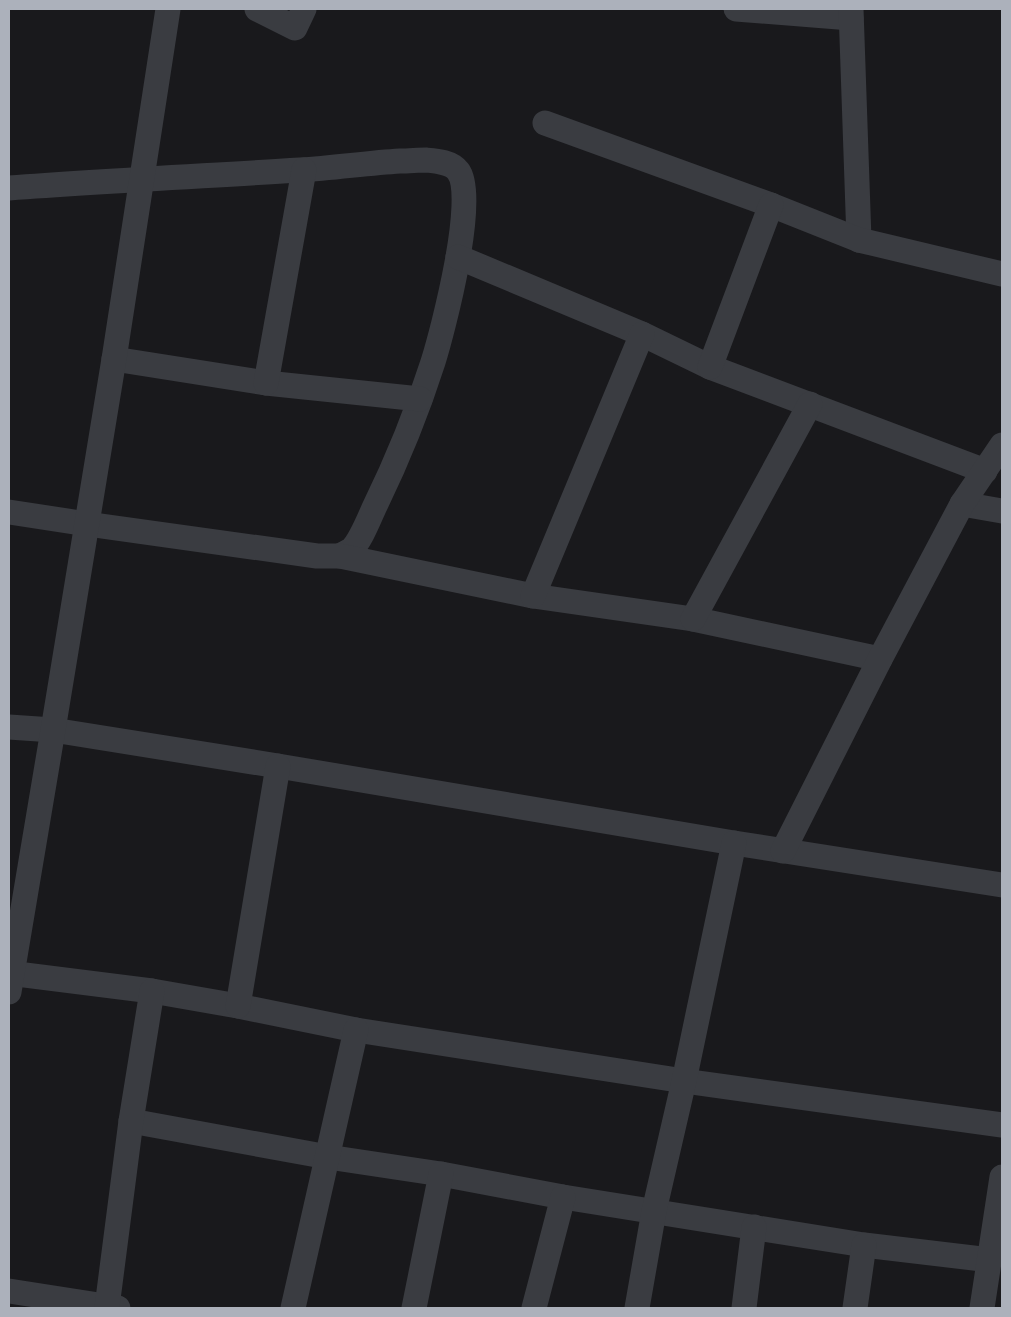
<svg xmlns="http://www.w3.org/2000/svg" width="1011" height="1317" font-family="Quicksand,sans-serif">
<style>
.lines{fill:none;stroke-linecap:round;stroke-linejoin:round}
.minor{stroke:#3a3c41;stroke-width:25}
</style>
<rect width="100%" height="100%" fill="#19191c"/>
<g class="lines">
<g class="minor">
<path d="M257,9L295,28L304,9"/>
<path d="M736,9L851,18"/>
<path d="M851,9L859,240"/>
<path d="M545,123L771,205L859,240L1002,274"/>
<path d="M9,188C106,181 203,176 300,170C334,168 367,163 400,161C409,161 418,160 426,160C437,161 451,162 458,171C478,196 443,330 433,362C417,412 397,461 374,508C369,519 360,542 351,550C348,552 343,554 340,556"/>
<path d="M458,257L642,334L710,367L985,471"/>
<path d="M114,359L266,383L420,399"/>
<path d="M710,367L771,205"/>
<path d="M266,383L304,170"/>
<path d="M962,504L1002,511"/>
<path d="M9,512L87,524L317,556H340L533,596L693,619L880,659"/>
<path d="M533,596L642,334"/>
<path d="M693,619L810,404"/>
<path d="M9,727L53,730L278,766L734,843L1002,885"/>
<path d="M783,851L880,659L962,504L1002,445"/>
<path d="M9,973L152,991L238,1006L356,1030L684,1081L1002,1125"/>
<path d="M9,992L53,730L114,359L168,9"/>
<path d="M238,1006L278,766"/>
<path d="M131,1121L328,1157L441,1174L563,1197L864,1245L990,1260"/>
<path d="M9,1291L118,1308"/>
<path d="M107,1307L131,1121L152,991"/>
<path d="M293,1308L356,1030"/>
<path d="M414,1308L441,1174"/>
<path d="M534,1308L563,1197"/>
<path d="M637,1308L654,1211L684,1081L734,843"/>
<path d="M744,1308L754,1227"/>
<path d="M855,1308L864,1245"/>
<path d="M982,1308L1002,1177"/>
</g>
</g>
<rect width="1011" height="1317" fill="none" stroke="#acb1bb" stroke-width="20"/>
</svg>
